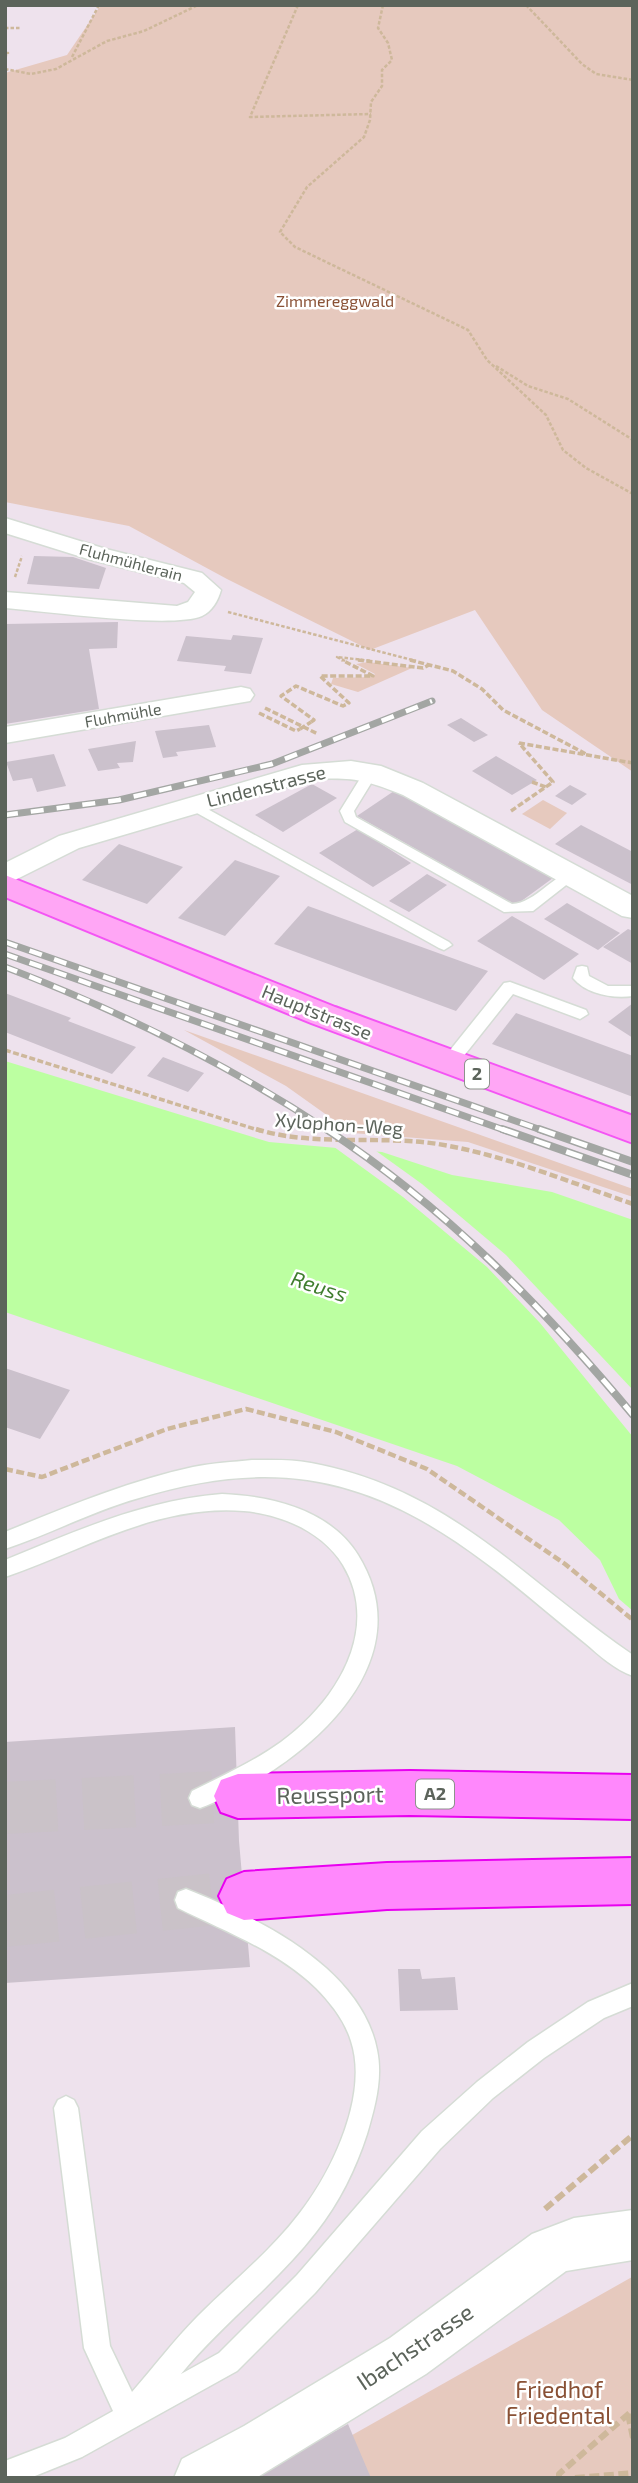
<svg xmlns="http://www.w3.org/2000/svg" width="638" height="2483" font-family="'Exo 2',sans-serif">
<style>
.green{fill:#e6c9be}
.water{fill:#bcffa1}
.pier{fill:#eee2ed}
.building{fill:#cbc1cc}
.lines{fill:none;stroke-linecap:round;stroke-linejoin:round}
.motorway-tunnel{stroke:#cac2c8;stroke-width:52;stroke-dasharray:52 26;stroke-linecap:butt}
.service-casing{stroke:#d5dcd5;stroke-width:3}
.minor-casing{stroke:#d5dcd5;stroke-width:3}
.primary-casing{stroke:#f455f4;stroke-width:4}
.motorway-casing{stroke:#e800f0;stroke-width:4}
.path-far3{stroke:#ceb89b;stroke-width:2.5;stroke-dasharray:3.5 2;stroke-linecap:butt}
.path-far2{stroke:#ceb89b;stroke-width:3.5;stroke-dasharray:6 2.5;stroke-linecap:butt}
.path-far1{stroke:#ceb89b;stroke-width:4.5;stroke-dasharray:8 3.5;stroke-linecap:butt}
.path{stroke:#ceb89b;stroke-width:6;stroke-dasharray:10 4.5;stroke-linecap:butt}
.service{fill:#fff;fill-rule:evenodd}
.minor{fill:#fff;fill-rule:evenodd}
.primary{fill:#ffa6f5;fill-rule:evenodd}
.motorway{fill:#ff88fc;fill-rule:evenodd}
.rail-far1-casing{stroke:#a3a6a3;stroke-width:7}
.rail-casing{stroke:#a3a6a3;stroke-width:8}
.rail-far1{stroke:#fff;stroke-width:4.5;stroke-dasharray:13;stroke-linecap:butt}
.rail{stroke:#fff;stroke-width:5;stroke-dasharray:17;stroke-linecap:butt}
.path-bridge{stroke:#ceb89b;stroke-width:3.5;stroke-dasharray:6 2.5;stroke-linecap:butt}
.labels{text-anchor:middle;stroke-width:5;stroke-linejoin:round;paint-order:stroke}
.far-park-label{font-size:16px;fill:#895034;stroke:#fff}
.far-street-label{font-size:16px;fill:#5c645b;stroke:#fff}
.shield{fill:#fff;stroke:#8d928c;stroke-width:2}
.shield-label{font-size:18px;font-weight:bold;fill:#5c645b}
.street-label{font-size:19px;fill:#5c645b;stroke:#fff}
.water-label{font-size:21px;font-style:italic;fill:#3f7d2e;stroke:#fff}
.near-street-label{font-size:23px;fill:#5c645b;stroke:#fff}
.near-park-label{font-size:23px;fill:#895034;stroke:#fff}
</style>
<rect width="100%" height="100%" fill="#eee2ed"/>
<g class="green">
<path d="M101,5H633V772L542,710L475,610L370,650L227,579L129,526L5,502V73L67,55Z"/>
<path d="M368,662L412,668L358,692L331,684L333,678L372,677L375,674L356,664Z"/>
<path d="M543,800L567,813L550,829L522,814Z"/>
<path d="M184,1030L633,1189V1197L468,1142L352,1133L286,1086Z"/>
<path d="M633,2276V2478H276L632,2277Z"/>
</g>
<path class="water" d="M5,1061L269,1142L382,1152L452,1175L552,1192L633,1220V1611L619,1599L600,1560L559,1520L457,1466L5,1312Z"/>
<path class="pier" d="M330,1144L372,1148L422,1184L506,1255L633,1390V1437L540,1323L487,1267L403,1197Z"/>
<g class="building">
<path d="M34,556L73,557L106,568L99,589L27,584Z"/>
<path d="M118,622L117,648L89,649L99,709L5,724V624Z"/>
<path d="M233,635L263,638L251,674L224,671L226,666L177,661L186,636L231,640Z"/>
<path d="M461,718L488,735L474,742L447,725Z"/>
<path d="M209,725L216,747L176,752L178,756L163,758L155,731Z"/>
<path d="M136,741L133,762L117,763L120,768L98,771L88,749Z"/>
<path d="M54,754L66,786L37,792L32,778L13,781L6,762Z"/>
<path d="M496,756L537,780L512,795L472,771Z"/>
<path d="M312,784L337,798L283,832L255,815Z"/>
<path d="M570,785L587,794L572,805L555,796Z"/>
<path d="M394,791L553,878L516,905L357,816Z"/>
<path d="M581,825L633,852V885L555,844Z"/>
<path d="M358,829L386,847L411,863L373,887L319,853Z"/>
<path d="M119,844L183,867L147,904L82,880Z"/>
<path d="M235,860L280,876L225,936L178,918Z"/>
<path d="M427,874L447,885L409,912L389,901Z"/>
<path d="M567,903L620,933L598,950L544,919Z"/>
<path d="M308,906L488,971L456,1011L274,944Z"/>
<path d="M512,916L579,954L544,980L477,941Z"/>
<path d="M628,929L633,931V964L603,947Z"/>
<path d="M5,993L71,1018L68,1021L136,1047L112,1074L5,1032Z"/>
<path d="M633,1003V1038L608,1022Z"/>
<path d="M516,1013L633,1056V1097L492,1044Z"/>
<path d="M163,1057L204,1073L188,1092L147,1076Z"/>
<path d="M5,1368L70,1390L40,1439L5,1427Z"/>
<path d="M235,1727L239,1841L250,1967L5,1983V1742Z"/>
<path d="M398,1969H420L422,1979L455,1977L458,2010L400,2011Z"/>
<path d="M348,2424L371,2478H252Z"/>
</g>
<g class="lines">
<g class="motorway-tunnel">
<path d="M5,1808L238,1796"/>
<path d="M5,1921L244,1896"/>
</g>
<defs>
<g id="service">
<path d="M371,768L378,772L354,811L356,817L512,904C537,903 558,868 577,872L579,875L533,911L504,912L345,822L340,811L366,769Z"/>
<path d="M193,801L449,942L452,945L444,950L439,948L188,808L186,805Z"/>
<path d="M582,966L587,967L589,976L608,986H633V996C613,999 586,994 573,978L577,967Z"/>
<path d="M510,982L586,1010L588,1014L580,1019L513,994L455,1067H443L441,1063L443,1059L504,983Z"/>
<path d="M252,1460C271,1460 292,1459 311,1463C451,1489 523,1580 633,1655V1676C615,1670 599,1655 585,1643C552,1617 520,1588 486,1563C372,1477 277,1456 139,1498C93,1511 50,1534 5,1549V1532C67,1507 128,1481 193,1467C212,1463 233,1462 252,1460Z"/>
<path d="M222,1494C272,1496 330,1510 358,1555C428,1668 295,1772 200,1808L192,1805L189,1798L192,1791C222,1776 253,1762 281,1742C335,1703 382,1630 343,1565C323,1532 281,1514 244,1511C157,1504 84,1550 5,1577V1560C76,1531 145,1500 222,1494Z"/>
<path d="M186,1889C257,1917 361,1967 377,2050C383,2078 375,2107 367,2134C356,2168 339,2203 316,2232C276,2284 222,2324 181,2374L219,2353L297,2275L422,2131L477,2082L528,2042L588,2002L633,1983V2006L604,2018L544,2058L493,2098L440,2149L315,2293L237,2371L82,2457L30,2478H5V2461L65,2438L113,2411L84,2348L54,2108L58,2100L66,2096L74,2100L78,2108L110,2346L132,2392C154,2367 174,2340 198,2316C232,2282 270,2252 299,2214C332,2172 369,2095 351,2041C345,2021 330,2002 316,1988C278,1951 224,1931 178,1908L175,1900L178,1892Z"/>
</g>
<g id="minor">
<path d="M5,518L106,549L202,573L221,590C218,601 212,611 202,616C171,629 45,611 5,608V592L177,606L188,602L195,592L184,583L88,559L5,533Z"/>
<path d="M241,687L250,689L254,695L250,701L5,743V727Z"/>
<path d="M351,761L381,766L423,783L633,896V918L622,916L403,795C366,780 354,777 314,779L79,848L5,885V863L59,836L302,765Z"/>
<path d="M633,2210V2260L566,2271L426,2374L256,2478H174L182,2459L244,2426L390,2338L532,2234L574,2218Z"/>
</g>
<path id="primary" d="M5,875L335,1007L633,1116V1143L311,1023L5,897Z"/>
<g id="motorway">
<path d="M410,1771L633,1775V1819L410,1815L238,1818L221,1812L214,1796L221,1780L238,1774Z"/>
<path d="M633,1858V1904L387,1909L244,1920L227,1913L219,1896L227,1879L244,1872L387,1863Z"/>
</g>
</defs>
<use href="#service" class="service-casing"/>
<use href="#minor" class="minor-casing"/>
<use href="#primary" class="primary-casing"/>
<use href="#motorway" class="motorway-casing"/>
<g class="path-far3">
<path d="M298,5L250,117L371,114"/>
<path d="M383,5L378,28L388,43L392,60L382,70V86L371,102L370,120L364,137L307,187L280,232L295,247L468,330L487,360L546,415L563,450L586,468L633,494"/>
<path d="M526,5L582,64L596,74L633,80"/>
<path d="M5,28H21"/>
<path d="M633,35V38"/>
<path d="M5,53H8L5,57"/>
<path d="M72,57L99,5"/>
<path d="M5,69L31,74L56,69L107,41L144,31L198,5"/>
<path d="M496,366L528,386L568,399L633,440"/>
<path d="M15,577L22,556"/>
<path d="M228,612L416,661"/>
<path d="M345,661L337,657L372,661"/>
</g>
<g class="path-far2">
<path d="M358,660L423,668L429,665"/>
<path d="M410,660L453,671L482,689L503,710L586,754"/>
<path d="M265,708L318,734"/>
<path d="M259,713L296,731L300,729"/>
<path d="M311,722L314,720L281,696L296,686L343,706L349,703L320,676H373L342,660"/>
<path d="M519,743L633,763"/>
<path d="M532,782L546,787"/>
<path d="M511,811L553,782L519,743"/>
<path d="M5,1050L261,1131"/>
</g>
<g class="path-far1">
<path d="M256,1129C313,1147 378,1135 438,1144C505,1155 569,1182 633,1204"/>
<path d="M5,1469L42,1477L167,1429L246,1409L336,1432L427,1469L565,1564L633,1620"/>
</g>
<g class="path">
<path d="M545,2209L633,2135"/>
<path d="M628,2414L633,2438"/>
<path d="M559,2478V2474L633,2410"/>
<path d="M575,2478L633,2473"/>
</g>
<use href="#service" class="service"/>
<use href="#minor" class="minor"/>
<use href="#primary" class="primary"/>
<use href="#motorway" class="motorway"/>
<defs>
<g id="rail-far1">
<path d="M5,815L119,800L272,764L432,701"/>
<path d="M5,942L544,1131"/>
<path d="M5,954L507,1131"/>
<path d="M5,967C120,1011 226,1063 329,1131"/>
</g>
<g id="rail">
<path d="M326,1129C445,1207 543,1307 633,1415"/>
<path d="M502,1129L633,1175"/>
<path d="M539,1129L633,1162"/>
</g>
</defs>
<use href="#rail-far1" class="rail-far1-casing"/>
<use href="#rail" class="rail-casing"/>
<use href="#rail-far1" class="rail-far1"/>
<use href="#rail" class="rail"/>
<path class="path-bridge" d="M300,729L311,722"/>
</g>
<g class="labels">
<g class="far-park-label">
<text x="335" y="307">Zimmereggwald</text>
</g>
<g class="far-street-label">
<text transform="translate(131 562) rotate(15)" y="6">Fluhmühlerain</text>
<text transform="translate(123 715) rotate(-10)" y="6">Fluhmühle</text>
</g>
<g class="shield">
<rect x="465" y="1059.5" width="24" height="29" rx="5"/>
<rect x="416" y="1779.5" width="38" height="29" rx="5"/>
</g>
<g class="shield-label">
<text x="477" y="1080">2</text>
<text x="435" y="1800">A2</text>
</g>
<g class="street-label">
<text transform="translate(266 786) rotate(-14)" y="7">Lindenstrasse</text>
<text transform="translate(317 1012) rotate(22)" y="7">Hauptstrasse</text>
<text transform="translate(339 1124) rotate(4)" y="7">Xylophon-Weg</text>
</g>
<g class="water-label">
<text transform="translate(319 1287) rotate(18)" y="7">Reuss</text>
</g>
<g class="near-street-label">
<text transform="translate(330 1795) rotate(-1)" y="8">Reussport</text>
<text transform="translate(415 2347) rotate(-34)" y="8">Ibachstrasse</text>
</g>
<g class="near-park-label">
<text x="559" y="2398">Friedhof<tspan x="559" dy="26">Friedental</tspan></text>
</g>
</g>
<rect width="638" height="2483" fill="none" stroke="#5c645b" stroke-width="14"/>
</svg>
